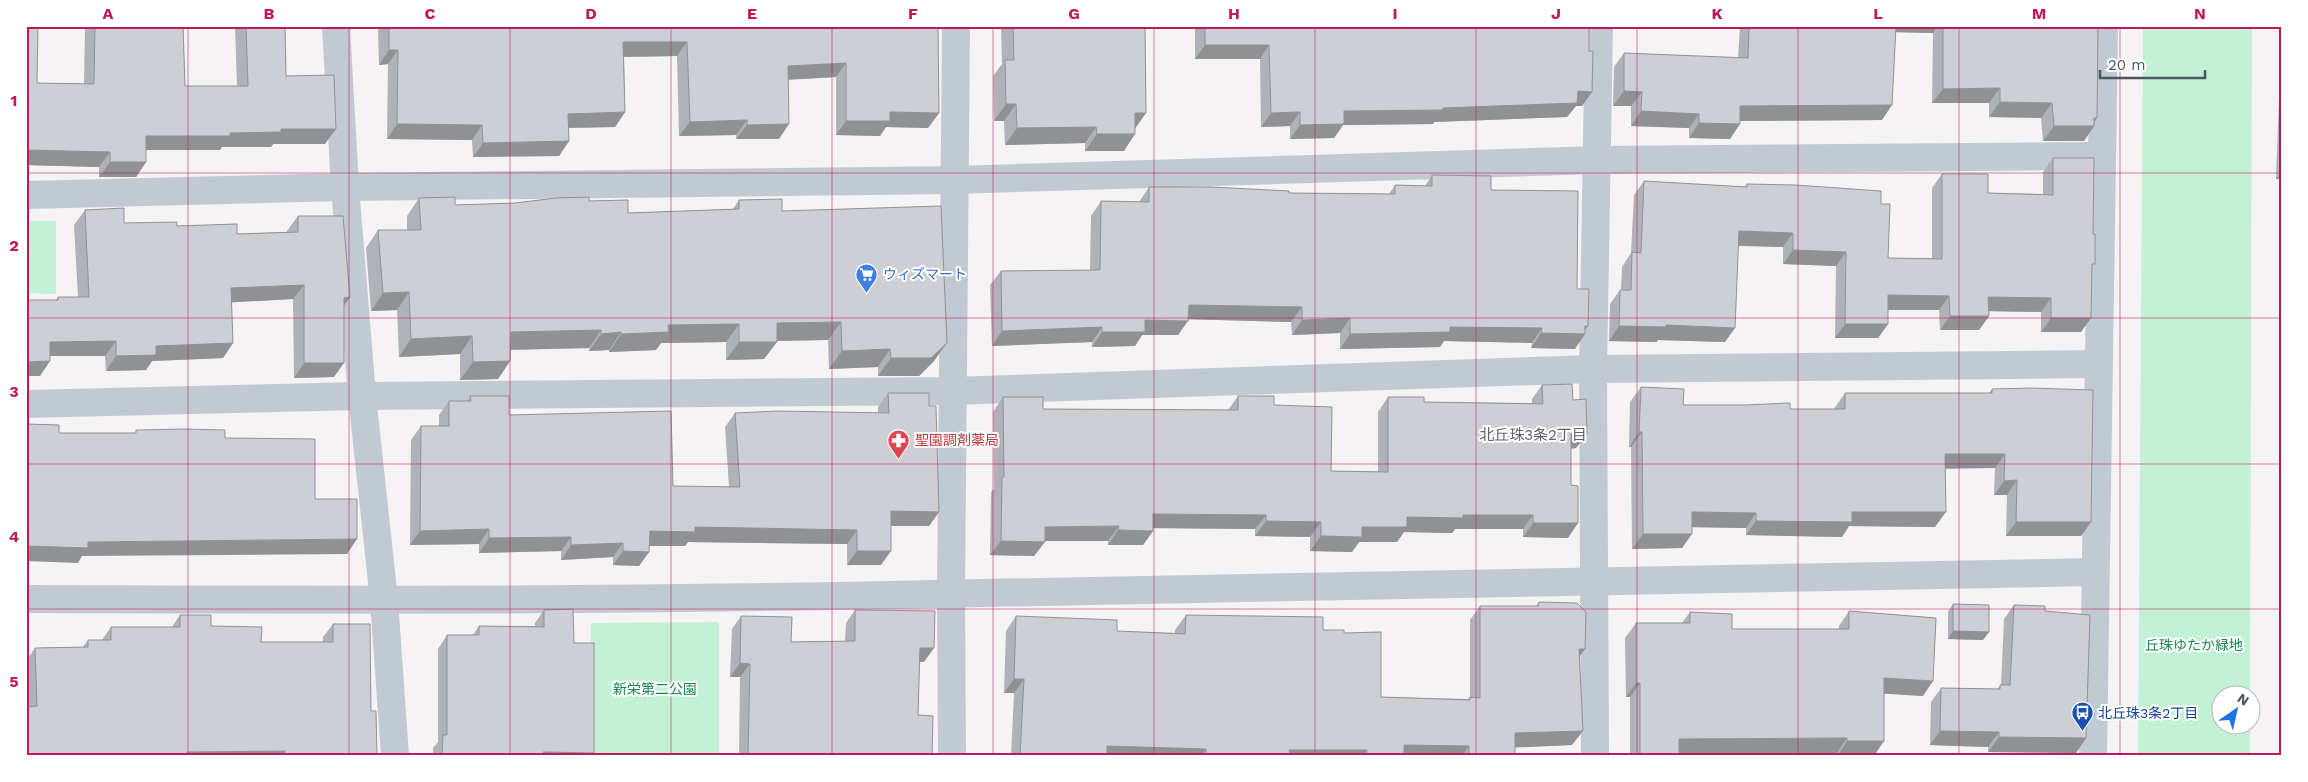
<svg xmlns="http://www.w3.org/2000/svg" width="2308" height="782" font-family="'Work Sans','Noto Sans JP',sans-serif">
<style>
.green{fill:#c3f1d5}
.lines{fill:none;stroke-linecap:round;stroke-linejoin:round}
.minor{stroke:#c1cad2;stroke-width:28}
.wall{fill:#b0b2b7}
.shaded-wall{fill:#909195}
.building{fill:#cdcfd5;stroke:#909195}
.grid{fill:none;stroke:#c2185b;stroke-width:1;stroke-opacity:0.55}
.labels{text-anchor:middle;stroke-width:4;stroke-linejoin:round;paint-order:stroke}
.shop-label{font-size:14px;fill:#366cbe;stroke:#fff;text-anchor:start}
.health-label{font-size:14px;fill:#be3a42;stroke:#fff;text-anchor:start}
.park-label{font-size:14px;fill:#17864f;stroke:#fff}
.transit-label{font-size:14px;fill:#164399;stroke:#fff;text-anchor:start}
.neighbourhood-label{font-size:15px;fill:#5f6368;stroke:#fff}
.neatline{fill:none;stroke:#c2185b;stroke-width:2}
.grid-label{font-size:16px;text-anchor:middle;font-weight:bold;fill:#c2185b}
</style>
<rect width="100%" height="100%" fill="#f5f3f3"/>
<g class="green">
<path d="M2143,26H2252L2250,694H2220V724L2250,725V756H2138Z"/>
<path d="M26,221H56V294L26,293Z"/>
<path d="M719,622V756H590L591,623Z"/>
</g>
<g class="lines">
<g class="minor">
<path d="M336,26L345,187L362,396L384,600L395,756"/>
<path d="M26,195L345,187L955,180L1598,160L2102,156"/>
<path d="M26,404L362,396L953,391L1593,369L2098,364"/>
<path d="M26,599C328,600 629,601 931,594C1319,584 1707,577 2095,572"/>
<path d="M952,756L951,593L956,26"/>
<path d="M1595,756L1593,369L1599,26"/>
<path d="M2093,756L2104,26"/>
</g>
</g>
<g class="wall">
<path d="M26,26L37,83L84,84L85,26H183L185,86H237L235,26H285L286,76L325,144H273L271,147H222L220,150H146V162L136,177H99V167L26,165Z"/>
<path d="M378,26H938L939,113L928,128L886,127L880,136L836,135V77L788,80L779,139H736V135L679,136L677,56L624,57L625,112L615,127L569,128V141L559,156L473,157L472,140L387,139L388,64L379,65Z"/>
<path d="M1001,26H1147L1145,28L1146,113L1135,128L1124,151H1085V143L1005,145L1004,121H994L993,76L1002,64Z"/>
<path d="M1195,26H1589V51L1592,92L1582,106H1576L1567,117L1434,122L1433,124L1343,125L1334,138L1290,139V126L1261,127L1260,59H1195Z"/>
<path d="M1740,26H2098L2097,118L2094,122V126L2084,141H2043L2041,118L1989,117V103H1932L1933,33L1895,32L1882,120L1740,121L1730,139L1689,138V128L1631,126V106H1613L1614,67L1624,53L1738,58Z"/>
<path d="M2281,26H2282V179H2276L2281,44Z"/>
<path d="M2053,158L2092,268L2081,332H2041V312L1989,311V316L1979,330H1940L1939,310H1888V324L1878,338H1835L1836,266L1783,264V247L1738,246L1725,342L1658,340L1656,342L1609,341L1610,304L1620,290H1621L1622,267L1631,253L1634,195L1644,181L1745,187L1747,184L1881,204L1888,258H1932V188L1942,174L1988,193L2043,194V172Z"/>
<path d="M1432,175L1491,190L1577,289L1585,330L1575,349L1531,348L1532,343L1444,341L1440,347L1340,349V333L1292,335L1291,322L1188,319L1178,335H1142L1135,346L1092,347V342L992,346L990,285L1001,271L1090,270L1091,216L1101,201L1139,202L1149,187L1289,193L1389,194L1395,185L1425,186Z"/>
<path d="M419,198L455,205L589,201L628,213L733,209L739,200L782,211L934,361L919,376H878V367L829,369L828,340L777,341L764,359L726,360V342L661,343L656,350L609,352V350L589,351V348L510,350V361L498,379L460,380V354L399,357L397,310L371,311L366,248L378,230H407V216Z"/>
<path d="M85,210L124,223L177,226L237,234L287,232V231L298,216L344,306L334,377L294,378L293,299L231,302L233,343L223,358L152,361L146,370L106,371L105,356H50L40,376L56,300L58,297H78L74,225Z"/>
<path d="M2282,280V394H2281Z"/>
<path d="M1542,385L1576,448L1571,449L1568,538L1523,537V529H1455L1452,533L1404,532L1397,542H1359L1352,552L1310,551V537L1255,536V529L1153,528V531L1143,545H1108V541H1045L1034,556L990,555L991,492L994,489L993,412L1003,397L1043,409L1228,410L1238,396L1274,405L1331,471L1378,472V412L1388,397L1424,402L1532,403V399Z"/>
<path d="M1641,387L1683,405L1790,409H1834L1845,393H1989L1992,389L2091,522L2081,536H2006L2007,495H1994L1995,468H1945L1935,527L1849,526L1842,537L1746,535V528L1692,527L1682,548L1632,549L1631,447H1629L1630,402Z"/>
<path d="M888,393L929,406L939,512L929,526H891L881,565H847V544L688,542L685,546H649V552L639,566L613,565V557L561,560V551L479,553V544L410,545L411,440L421,426H439V415L449,401H467L470,396L509,415L673,486L729,487L725,427L735,413H878V407Z"/>
<path d="M1539,602L1580,656L1572,745L1515,747V756H1011L1014,693H1004L1006,631L1016,616L1117,631L1175,633V630L1186,615L1344,633L1381,697L1468,699L1470,697V620L1480,606H1536Z"/>
<path d="M1953,604L1983,640L1948,639V612Z"/>
<path d="M2014,605L2045,611L2086,738L2076,753L1988,752V747L1930,745L1931,702L1941,688L1997,689L2001,685L2004,619Z"/>
<path d="M544,610L574,643L592,756H433V748L438,742V649L447,635H473L479,626H535V623Z"/>
<path d="M855,610L924,662H919L918,715L932,756H739L740,677H730L732,629L741,616L791,642L845,641L846,623Z"/>
<path d="M1849,611L1923,696L1884,693L1837,756V753L1679,754V756H1630V697H1626L1625,638L1636,623H1682L1690,612L1732,629H1839V626Z"/>
<path d="M180,615L211,626L261,642H323V637L333,624L371,711L377,756H26V661L35,648L83,647L88,640H102L111,627H172Z"/>
</g>
<g class="shaded-wall">
<path d="M1890,26H1937L1933,33L1886,32Z"/>
<path d="M623,42H687L677,56L613,57Z"/>
<path d="M1205,45H1269L1260,59H1195Z"/>
<path d="M389,50H398L388,64L379,65Z"/>
<path d="M846,63L836,77L778,80L788,66Z"/>
<path d="M2000,88L1989,103H1932L1943,89Z"/>
<path d="M1578,91L1592,92L1582,106H1576L1567,117L1434,122L1433,124L1343,125L1334,138L1290,139L1300,125L1344,111Z"/>
<path d="M1624,91L1642,92L1631,106H1613Z"/>
<path d="M2000,102L2052,103L2041,118L1989,117Z"/>
<path d="M1006,104H1016L1004,121H994Z"/>
<path d="M1892,105L1882,120L1730,121L1740,106Z"/>
<path d="M1641,111L1699,114L1689,128L1631,126Z"/>
<path d="M625,112L615,127L558,128L568,114Z"/>
<path d="M890,112L939,113L928,128L886,127L880,136L836,135L846,121Z"/>
<path d="M1300,112L1290,126L1261,127L1271,113Z"/>
<path d="M1135,113H1146L1134,130Z"/>
<path d="M2094,118H2097L2092,126H2094L2084,141H2043L2054,126Z"/>
<path d="M747,120L736,135L679,136L690,122Z"/>
<path d="M1699,123L1740,124L1730,139L1689,138Z"/>
<path d="M397,124L482,125L472,140L387,139Z"/>
<path d="M789,124L779,139H736L747,125Z"/>
<path d="M1096,127L1085,143L1005,145L1017,128Z"/>
<path d="M281,129H336L325,144H273L271,147H222L220,150H136L146,136L230,133Z"/>
<path d="M1097,134H1135L1124,151H1085Z"/>
<path d="M569,141L559,156L473,157L483,143Z"/>
<path d="M26,150L110,152L99,167L26,165Z"/>
<path d="M110,162H146L136,177H99Z"/>
<path d="M2282,171V179H2276Z"/>
<path d="M1739,231L1793,233L1783,247L1729,245Z"/>
<path d="M1793,250L1846,252L1836,266L1783,264Z"/>
<path d="M304,285L293,299L221,303L231,288Z"/>
<path d="M409,292L397,310L371,311L383,293Z"/>
<path d="M1888,295L1949,296L1939,310H1878Z"/>
<path d="M350,297L340,312L344,298Z"/>
<path d="M1988,297L2051,298L2041,312L1978,311Z"/>
<path d="M1189,305L1302,307L1291,322L1179,319Z"/>
<path d="M1950,316H1989L1979,330H1940Z"/>
<path d="M1350,318L1340,333L1292,335L1302,320Z"/>
<path d="M2051,318H2091L2081,332H2041Z"/>
<path d="M1145,320L1188,321L1178,335H1142L1135,346L1092,347L1102,332Z"/>
<path d="M841,322L828,340L764,341L777,323Z"/>
<path d="M739,324L726,342L661,343L656,350L609,352L621,334L668,325Z"/>
<path d="M1845,324H1888L1878,338H1835Z"/>
<path d="M1666,325L1735,328L1725,342L1658,340L1656,342L1609,341L1619,326Z"/>
<path d="M1585,326H1588L1582,334H1585L1575,349L1531,348L1541,333Z"/>
<path d="M1102,327L1092,342L992,346L1002,331Z"/>
<path d="M1450,327L1542,328L1532,343L1444,341L1440,347L1340,349L1350,334Z"/>
<path d="M601,330L589,348L498,350L511,332Z"/>
<path d="M621,332L609,350L589,351L601,334Z"/>
<path d="M472,336L460,354L399,357L411,339Z"/>
<path d="M116,341L105,356H40L50,342Z"/>
<path d="M739,342H777L764,359L726,360Z"/>
<path d="M233,343L223,358L152,361L146,370L106,371L116,356L156,346Z"/>
<path d="M947,343L934,361L919,376H878L891,358Z"/>
<path d="M890,349L878,367L829,369L842,351Z"/>
<path d="M50,361L40,376H26V362Z"/>
<path d="M510,361L498,379L460,380L473,362Z"/>
<path d="M304,363H344L334,377L294,378Z"/>
<path d="M1639,432H1642L1631,447H1629Z"/>
<path d="M1571,434H1587L1576,448L1561,449Z"/>
<path d="M1945,454H2005L1995,468L1934,469Z"/>
<path d="M2017,480L2007,495H1994L2004,481Z"/>
<path d="M891,511L939,512L929,526H881Z"/>
<path d="M1692,512L1756,513L1746,528L1682,527Z"/>
<path d="M1852,512H1946L1935,527L1849,526L1842,537L1746,535L1756,521Z"/>
<path d="M1153,514L1266,515L1255,529L1143,528Z"/>
<path d="M1463,515H1533L1523,529H1455L1452,533L1404,532L1397,542H1359L1352,552L1310,551L1321,536L1407,517Z"/>
<path d="M1266,521L1321,522L1310,537L1255,536Z"/>
<path d="M2016,522H2091L2081,536H2006Z"/>
<path d="M1533,523H1578L1568,538L1523,537Z"/>
<path d="M1119,526L1108,541H1035L1045,527Z"/>
<path d="M695,527L857,530L847,544L688,542L685,546H640L650,531Z"/>
<path d="M489,529L479,544L410,545L420,531Z"/>
<path d="M1118,530L1153,531L1143,545H1108Z"/>
<path d="M1643,534H1692L1682,548L1632,549Z"/>
<path d="M571,537L561,551L479,553L489,538Z"/>
<path d="M357,539L347,554L82,556L78,563L26,561V546L88,542Z"/>
<path d="M1001,541L1045,542L1034,556L990,555Z"/>
<path d="M623,543L613,557L561,560L571,545Z"/>
<path d="M623,551L649,552L639,566L613,565Z"/>
<path d="M857,551H891L881,565H847Z"/>
<path d="M1953,631L1989,632L1983,640L1948,639Z"/>
<path d="M920,648H934L924,662L910,661Z"/>
<path d="M1579,649H1585L1574,664Z"/>
<path d="M740,663L750,664L740,677H730Z"/>
<path d="M1884,678L1933,681L1923,696L1873,693Z"/>
<path d="M1014,679H1024L1014,693H1004Z"/>
<path d="M1636,683H1640L1630,697H1626Z"/>
<path d="M1583,731L1572,745L1505,748L1515,733Z"/>
<path d="M1940,731L1999,732L1988,747L1930,745Z"/>
<path d="M1999,737L2086,738L2076,753L1988,752Z"/>
<path d="M1847,738L1837,753L1669,754L1679,739Z"/>
<path d="M1847,741H1884L1874,756H1837Z"/>
<path d="M1404,745L1469,746L1462,756H1397Z"/>
<path d="M1107,746L1206,749L1201,756H1100Z"/>
<path d="M1289,750H1367L1363,756H1285Z"/>
<path d="M285,751L282,756H185L187,752Z"/>
<path d="M543,752L594,753L592,756H483L484,755Z"/>
<path d="M1640,755H1679V756H1639Z"/>
</g>
<g class="building">
<path d="M26,26H38L37,83L94,84L95,26H183L185,86H248L246,26H285L286,76L334,75L336,129H281V132L230,133V136H146V162H110V152L26,150Z"/>
<path d="M389,26H938L939,113L890,112V121H846V63L788,66L789,124L747,125V120L690,122L687,42H623L625,112L568,114L569,141L483,143L482,125L397,124L398,50H389Z"/>
<path d="M1013,26H1145L1146,113H1135V134H1097L1096,127L1017,128L1016,104H1006L1005,60H1014Z"/>
<path d="M1205,26H1589V51H1593L1592,92L1578,91L1577,103L1443,108V110L1344,111V124L1300,125V112L1271,113L1269,45H1205Z"/>
<path d="M1749,26H1896L1892,105L1740,106V124L1699,123V114L1641,111L1642,92L1624,91V53L1748,58Z"/>
<path d="M1943,26H2098L2097,118H2094V126H2054L2052,103L2000,102V88L1943,89Z"/>
<path d="M2053,158H2094L2093,234H2095V264H2092L2091,318H2051V298L1988,297L1989,316H1950L1949,296L1888,295V324H1845L1846,252L1793,250V233L1739,231L1735,328L1666,325V327L1619,326L1620,290H1631L1632,252L1641,253L1644,181L1747,187V184L1795,185L1881,191V204H1890L1888,258L1942,259V174H1988V193L2053,195Z"/>
<path d="M1432,175L1491,176V190L1578,191L1577,289H1589L1588,326H1585V334L1541,333L1542,328L1450,327V332L1350,334V318L1302,320V307L1189,305L1188,321L1145,320V332H1102V327L1002,331L1001,271L1100,270L1101,201L1149,202V187H1211L1289,191V193L1395,194V185L1432,186Z"/>
<path d="M455,197V205L515,203L556,198L589,197V201L628,200V213L739,209V200L782,199V211L941,206L947,343L931,358H891L890,349L842,351L841,322L777,323V342H739V324L668,325L669,332L621,334V332L601,334V330L511,332L510,361L473,362L472,336L411,339L409,292L383,293L378,230H421L419,198Z"/>
<path d="M124,208V223L177,222V226L237,224V234L298,232V216H343L350,297L344,298V363H304V285L231,288L233,343L156,346V355L116,356V341L50,342V361L26,362V300H58V297H89L85,210Z"/>
<path d="M1572,384L1573,400L1586,399L1587,434H1571V485L1578,486V523H1533V515H1463V518L1407,517V527H1362V537L1321,536V522L1266,521V515L1153,514V531L1118,530L1119,526L1045,527V542L1001,541L1002,477H1004L1003,397H1043V409L1238,410V396H1274V405L1332,407L1331,471L1388,472V397H1424V402L1543,404L1542,385Z"/>
<path d="M1641,387L1684,389L1683,405H1745L1790,403V409H1845V393H1992V389L2031,388L2093,390L2091,522H2016L2017,480L2004,481L2005,454H1945L1946,512H1852V522L1756,521V513L1692,512V534H1643L1642,432H1639Z"/>
<path d="M888,393H929V406H936L939,512L891,511V551H857V530L695,527V532L650,531L649,552L623,551V543L571,545V537L489,538V529L420,531L421,426H449V401H471L470,396H509V415L671,411L673,486L740,487L735,413L778,411L889,413Z"/>
<path d="M26,424L59,425V433H136V430L184,429L225,430V438L315,439V499H357V539L88,542V548L26,546Z"/>
<path d="M1539,602L1577,603L1586,612L1585,649H1579L1583,731L1515,733V756H1469V746L1404,745V756L1367,755V750H1289L1290,756H1206V749L1107,746V756H1020L1024,679H1014L1016,616L1117,620V631L1185,634L1186,615L1323,617V630H1344V633L1381,632V697L1470,700V697L1480,698V606H1538Z"/>
<path d="M1953,604L1989,605V632L1953,631Z"/>
<path d="M2014,605L2045,606V611L2090,615L2086,738L1999,737V732L1940,731L1941,688L2000,689V685H2010Z"/>
<path d="M573,609L574,643H594V753L543,752V755L442,756L443,735H447V635H479V626L544,627V610Z"/>
<path d="M855,610L935,611L934,648H920L918,715L933,716L932,756H748L750,664L740,663L741,616L792,617L791,642L855,641Z"/>
<path d="M1849,611L1936,618L1933,681L1884,678V741H1847V738L1679,739V755H1640V683H1636V623H1690V612L1732,614V629H1849Z"/>
<path d="M180,615H211V626L262,627L261,642H333V624H370L371,711H376L377,756H285V751L187,752L188,756H26V707L37,706L35,648L88,647V640H111V627H180Z"/>
</g>
<path class="grid" d="M188,26V756M349,26V756M510,26V756M671,26V756M832,26V756M993,26V756M1154,26V756M1315,26V756M1476,26V756M1637,26V756M1798,26V756M1959,26V756M2120,26V756M26,173H2282M26,318H2282M26,464H2282M26,609H2282"/>
<defs>
<symbol id="supermarket-pin" viewBox="-11 -11 22 30"><path d="M0 17L-7.5 6A9.5 9.5 0 1 1 7.5 6Z" fill="#3f7fe0" stroke="#fff"/><path d="M-6-5.5h2.5l.6 2H6L4.5 2H-2.5L-4.4-4H-6ZM-1.5 3.2a1.3 1.3 0 1 0 .1 0ZM3 3.2a1.3 1.3 0 1 0 .1 0Z" fill="#fff"/></symbol>
<symbol id="pharmacy-pin" viewBox="-11 -11 22 30"><path d="M0 17L-7.5 6A9.5 9.5 0 1 1 7.5 6Z" fill="#e0444e" stroke="#fff"/><path d="M-2-6h4v4h4v4h-4v4h-4v-4h-4v-4h4Z" fill="#fff"/></symbol>
<symbol id="bus-pin" viewBox="-11 -11 22 30"><path d="M0 17L-7.5 6A9.5 9.5 0 1 1 7.5 6Z" fill="#1a4fb4" stroke="#fff"/><path d="M-5-6H5V4H4V6H2V4H-2V6H-4V4H-5ZM-3.5-4V0h7V-4ZM-3.5 1.2v1.5H-2V1.2ZM2 1.2v1.5H3.5V1.2Z" fill="#fff"/></symbol>
</defs>
<g fill-rule="evenodd">
<use href="#supermarket-pin" x="854" y="262" width="25" height="34"/>
<use href="#pharmacy-pin" x="886" y="428" width="25" height="34"/>
<use href="#bus-pin" x="2070" y="700" width="25" height="34"/>
</g>
<g class="labels">
<g class="shop-label">
<text x="883" y="279">ウィズマート</text>
</g>
<g class="health-label">
<text x="915" y="445">聖園調剤薬局</text>
</g>
<g class="park-label">
<text x="2194" y="650">丘珠ゆたか緑地</text>
<text x="655" y="694">新栄第二公園</text>
</g>
<g class="transit-label">
<text x="2098" y="718">北丘珠3条2丁目</text>
</g>
<g class="neighbourhood-label">
<text x="1533" y="440">北丘珠3条2丁目</text>
</g>
</g>
<rect width="2308" height="782" fill="none" stroke="#ffffff" stroke-width="55"/>
<g transform="translate(2236 710) rotate(34)"><circle r="24" fill="#ffffff" stroke="#b7bbc0"/>
<path d="M0-4L9 19L0 12L-9 19Z" fill="#1a73e8"/>
<text y="-8" font-size="14" font-weight="bold" text-anchor="middle" fill="#4a5661">N</text>
</g>
<path d="M2100 70v8h105v-8" fill="none" stroke="#4a5661" stroke-width="2.5"/>
<text x="2108" y="70" font-size="15" fill="#4a5661" stroke="#ffffff" stroke-width="4" paint-order="stroke">20 m</text>
<rect x="28" y="28" width="2252" height="726" class="neatline"/>
<g class="grid-label">
<text x="108" y="19">A</text>
<text x="269" y="19">B</text>
<text x="430" y="19">C</text>
<text x="591" y="19">D</text>
<text x="752" y="19">E</text>
<text x="913" y="19">F</text>
<text x="1074" y="19">G</text>
<text x="1234" y="19">H</text>
<text x="1395" y="19">I</text>
<text x="1556" y="19">J</text>
<text x="1717" y="19">K</text>
<text x="1878" y="19">L</text>
<text x="2039" y="19">M</text>
<text x="2200" y="19">N</text>
<text x="14" y="106">1</text>
<text x="14" y="251">2</text>
<text x="14" y="397">3</text>
<text x="14" y="542">4</text>
<text x="14" y="687">5</text>
</g>
</svg>
